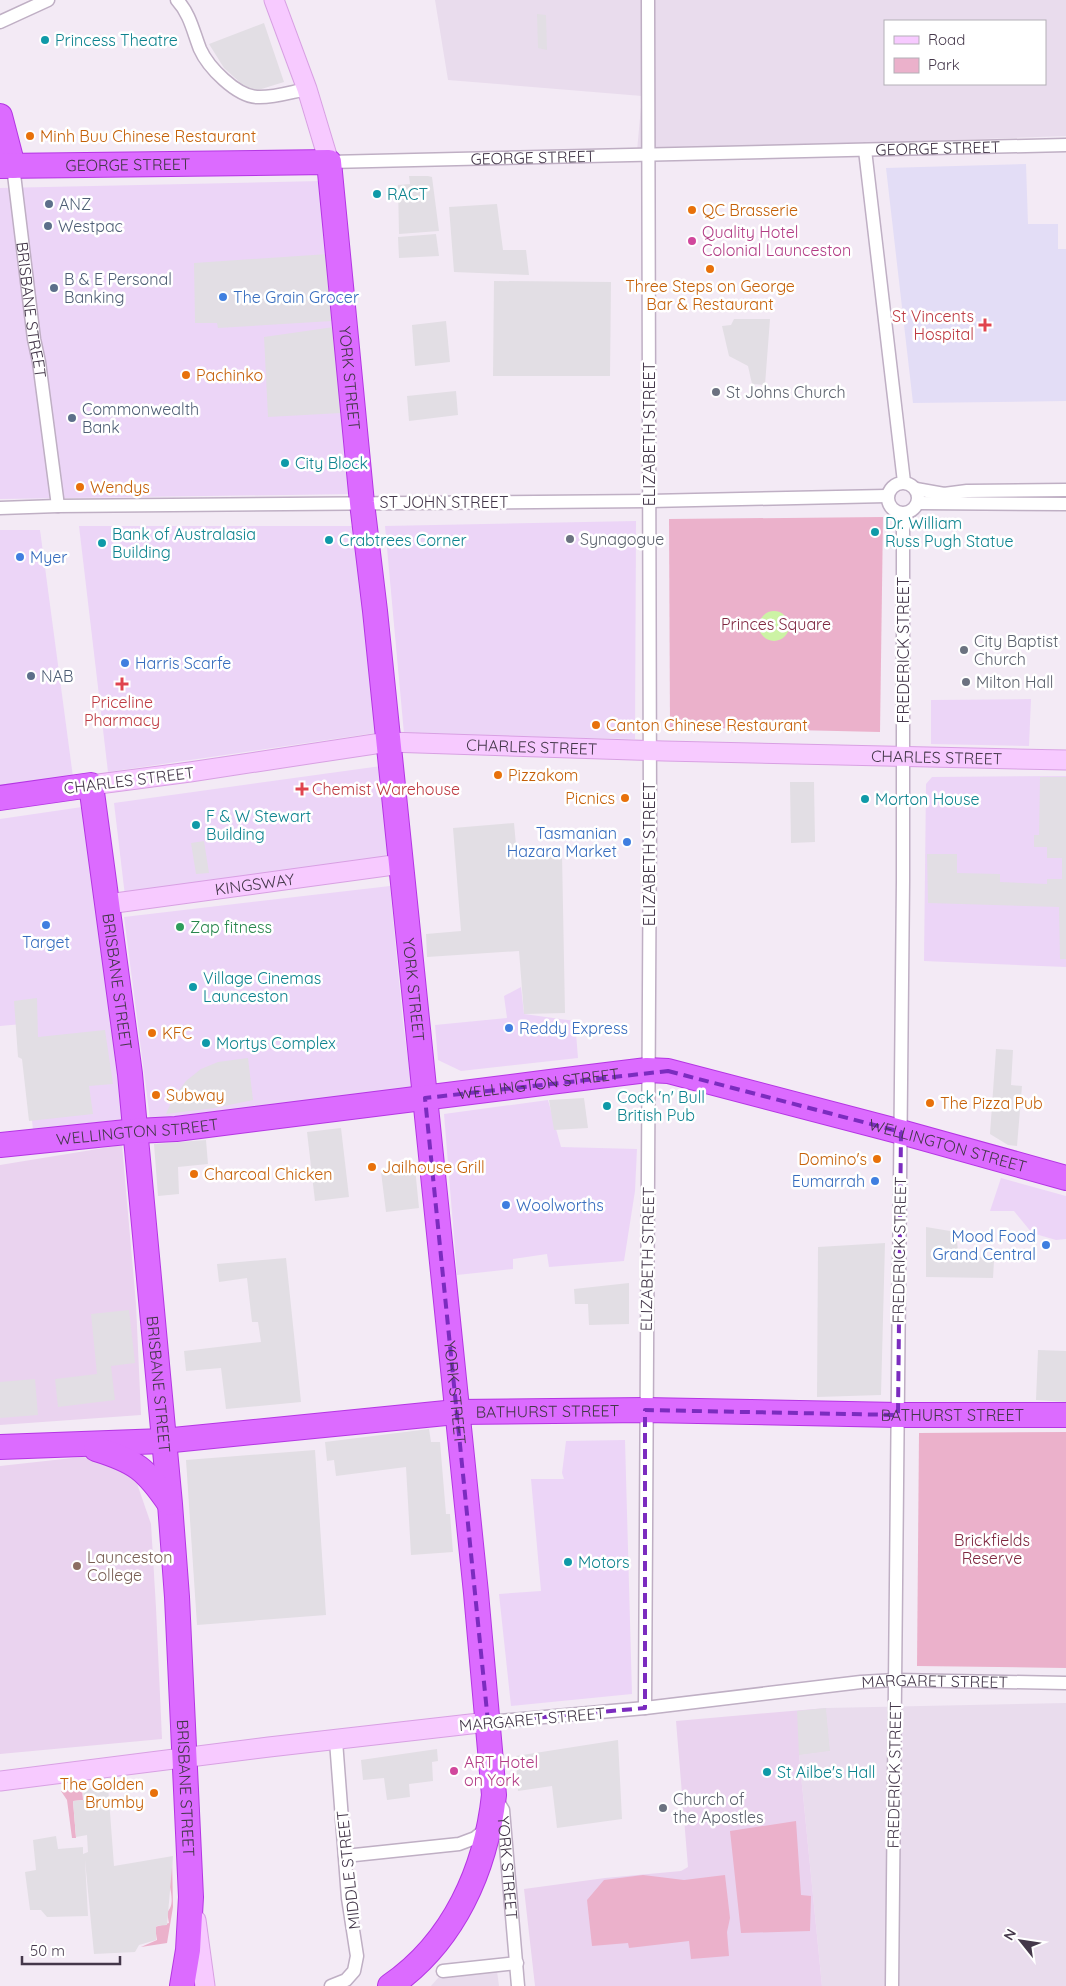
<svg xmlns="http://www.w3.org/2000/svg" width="1066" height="1986" font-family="Quicksand,sans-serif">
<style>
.residential{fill:#e9dced;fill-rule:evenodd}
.commercial{fill:#ecd5f7}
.education{fill:#ead3ef}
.medical{fill:#e3ddf6}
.green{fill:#ebb1cb}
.parking{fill:#e2dee4}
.water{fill:#ccf3a5}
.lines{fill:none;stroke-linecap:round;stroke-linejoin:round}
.street-casing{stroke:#bfafc4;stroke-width:15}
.secondary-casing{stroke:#d8a0e3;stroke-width:21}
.highway-casing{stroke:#b436e3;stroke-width:26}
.street{stroke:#fff;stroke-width:12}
.secondary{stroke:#f7caff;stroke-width:19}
.highway{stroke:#dc6bff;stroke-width:24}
.marked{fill:none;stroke:#7b2cbf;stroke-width:4;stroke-dasharray:10 6;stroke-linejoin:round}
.culture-dot{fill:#0f9aa8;stroke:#fff;stroke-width:2}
.food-dot{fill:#e8710a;stroke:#fff;stroke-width:2}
.service-dot{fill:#5c6f8a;stroke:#fff;stroke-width:2}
.hotel-dot{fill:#d1479c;stroke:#fff;stroke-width:2}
.shop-dot{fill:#3f7fe0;stroke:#fff;stroke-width:2}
.health-dot{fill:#e0444e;stroke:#fff;stroke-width:2}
.worship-dot{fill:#6b7280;stroke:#fff;stroke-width:2}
.leisure-dot{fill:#2e9e5b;stroke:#fff;stroke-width:2}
.education-dot{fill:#8d6e63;stroke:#fff;stroke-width:2}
.labels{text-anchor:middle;stroke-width:5;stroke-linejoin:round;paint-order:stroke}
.culture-label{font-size:16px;fill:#0d838f;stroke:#fff;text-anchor:start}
.food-label{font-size:16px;fill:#c56008;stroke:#fff;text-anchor:start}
.street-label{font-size:16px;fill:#44374a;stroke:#fff}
.service-label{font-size:16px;fill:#4e5e75;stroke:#fff;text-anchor:start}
.hotel-label{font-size:16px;fill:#b23c85;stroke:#fff;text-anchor:start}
.shop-label{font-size:16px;fill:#366cbe;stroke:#fff;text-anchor:start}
.health-label{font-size:16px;fill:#be3a42;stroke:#fff;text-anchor:end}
.worship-label{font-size:16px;fill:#5b616d;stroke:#fff;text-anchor:start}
.park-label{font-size:16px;fill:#7f2740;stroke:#fff}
.leisure-label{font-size:16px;fill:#27864d;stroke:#fff;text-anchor:start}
.education-label{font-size:16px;fill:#785e54;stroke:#fff;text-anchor:start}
</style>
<rect width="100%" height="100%" fill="#f3eaf5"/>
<g class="residential">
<path d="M435,0H1066V136L637,151L642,96L448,80ZM885,21H1045V84H885Z"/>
<path d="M1066,1703V1986H822L799,1755L830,1751L826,1708Z"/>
<path d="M497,1971L499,1986H431L439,1977Z"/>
</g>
<g class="commercial">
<path d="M321,181L351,494L0,499V188Z"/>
<path d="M636,521L635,739L404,734L385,526Z"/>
<path d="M79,526H354L375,733L108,772Z"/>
<path d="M0,530H40L73,777L0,788Z"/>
<path d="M1031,699L1029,746L931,744V700Z"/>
<path d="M381,766L390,863L125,896L114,803Z"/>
<path d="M1066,776V967L924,961L926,784L932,777Z"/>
<path d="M82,807L124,1119L33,1130L22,1024L0,1026V819Z"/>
<path d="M390,886L403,1022L412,1089L150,1119L124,917Z"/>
<path d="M521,987L524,1014L575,1021L578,1058L461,1071L438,1060L435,1025L507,1018L504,996Z"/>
<path d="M548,1100L561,1147L637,1149L635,1191L624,1261L549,1267L547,1254L513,1259V1269L457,1275L444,1114Z"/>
<path d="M1001,1178L1066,1196V1239L1056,1240L1032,1233L1014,1211H990Z"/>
<path d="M625,1440L632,1694L511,1706L499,1594L541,1591L531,1479H564L562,1473L566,1441Z"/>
</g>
<g class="education">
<path d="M122,1145L136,1304L141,1415L0,1425V1165Z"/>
<path d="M100,1455L133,1472L151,1524L156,1608L162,1739L0,1754V1466Z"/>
<path d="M826,1708L830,1751L799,1755L822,1986H535L524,1889L605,1878L681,1871L688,1867L676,1721Z"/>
</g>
<path class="medical" d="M1026,164L1028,224H1058V249H1066V401L913,403L886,168Z"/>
<g class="green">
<path d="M883,517L880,732L670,727L669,519Z"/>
<path d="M1066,1432V1668L917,1666L919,1433Z"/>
<path d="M82,1789L83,1800L73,1801L76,1838H72L67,1800L61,1791Z"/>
<path d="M796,1821L801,1895L811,1896L810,1931L741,1933L730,1831Z"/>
<path d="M172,1857L173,1907L167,1943L141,1947L157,1940L155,1927L169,1923L167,1912C177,1904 168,1885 168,1873C169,1868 171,1862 172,1857Z"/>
<path d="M643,1875L684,1880L725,1875L730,1918L727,1932L729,1956L691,1959L689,1941L629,1948L628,1943L592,1946L587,1900L604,1880Z"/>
</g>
<g class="parking">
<path d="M537,14L546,15L547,50L538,48Z"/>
<path d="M264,23L284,82L255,91L244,86L224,68L209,44Z"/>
<path d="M409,176H428L432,177L439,231L399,234L398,185L410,184Z"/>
<path d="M497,204L503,250H526L529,275L454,272L449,207Z"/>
<path d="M436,234L439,256L399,258L398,237Z"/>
<path d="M328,254L332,321L218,328L217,323H195L194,263Z"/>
<path d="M494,281L611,282L610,376H493Z"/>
<path d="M734,319H770L765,385L752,384L748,366L729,356L722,326L731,325Z"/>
<path d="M446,321L450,362L415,366L412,325Z"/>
<path d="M334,327L341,413L268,417L264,337Z"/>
<path d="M456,391L458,415L409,421L407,396Z"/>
<path d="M1040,777H1066V959H1060L1059,907L928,903L927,854H957V873L1000,874V882L1047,884V879H1062V858H1047V847H1034V835H1039Z"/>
<path d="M790,782H814L815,842L791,843Z"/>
<path d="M514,823L517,856L562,854L565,1013L524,1014L519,951L427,957L426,934L461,931L453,828Z"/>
<path d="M204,841L209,873L196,874L191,843Z"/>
<path d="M37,998L38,1037L105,1030L113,1084L89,1086L93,1114L29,1121L22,1059L18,1057L14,1001Z"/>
<path d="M996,1049L1013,1050L1011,1085L1022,1086L1017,1146L1008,1145L990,1134Z"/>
<path d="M248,1058L253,1100L215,1108L166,1114L173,1098L186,1081L201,1069L218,1062Z"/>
<path d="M584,1098L588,1128L554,1130L549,1100Z"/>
<path d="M341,1128L349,1197L315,1201L307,1132Z"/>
<path d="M206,1140L208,1164L178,1167L179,1194L158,1196L154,1144Z"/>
<path d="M415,1168L419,1208L386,1212L381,1172Z"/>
<path d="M926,1227L956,1232L958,1251L994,1261L993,1278L926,1277Z"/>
<path d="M885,1243L881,1395L817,1397L818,1247Z"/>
<path d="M286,1258L301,1402L226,1409L221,1368L186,1371L184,1351L261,1342L258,1322H252L247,1278L219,1282L217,1264Z"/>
<path d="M629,1283V1324L589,1325L588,1304H575L574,1289Z"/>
<path d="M129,1310L135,1363L111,1366L115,1400L58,1407L55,1379L97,1374L91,1314Z"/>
<path d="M1038,1350L1066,1351V1402L1036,1400Z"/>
<path d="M35,1379L38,1415L0,1418V1382Z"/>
<path d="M429,1429L431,1442H440L446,1514H450L453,1552L411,1555L406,1467L336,1476L334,1460L327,1461L325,1442Z"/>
<path d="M315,1450L326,1615L197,1625L186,1460Z"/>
<path d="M826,1708L830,1751L799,1755L797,1711Z"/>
<path d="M618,1740L622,1819L557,1828L552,1786L518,1791L516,1756Z"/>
<path d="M437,1749L438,1761L432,1762L433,1781L409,1784L410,1797L387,1800L384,1778L363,1780L361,1760Z"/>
<path d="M108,1786L114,1866L173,1856L167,1925L156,1926V1940L139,1945L135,1952L94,1954L85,1860L88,1916L47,1917L41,1910H30L25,1872L36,1870L33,1840L56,1836L58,1849L83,1847V1854L88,1852L87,1835L76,1837L73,1801L84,1800L83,1789Z"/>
</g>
<circle class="water" cx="774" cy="626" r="15"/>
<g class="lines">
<defs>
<g id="street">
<path d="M177,0C190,14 193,31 200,49C208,67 236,96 257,97C273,98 291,92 307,89"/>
<path d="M0,22L48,0"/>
<path d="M865,150L904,482"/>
<path id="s1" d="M329,162L1066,145"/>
<path id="s2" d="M13,166L34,339L39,362L58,506"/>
<circle cx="903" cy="498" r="15"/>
<path d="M916,489L944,494L967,491L1066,490"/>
<path d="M918,503L1066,504"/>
<path d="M0,508L58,506L649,501L887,496"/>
<path d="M645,1708L650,816L648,0"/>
<path id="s3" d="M488,1722L645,1708L861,1682L895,1680L1066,1683"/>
<path id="s4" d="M496,1799L503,1810L518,1986"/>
<path d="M345,1856L459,1844L475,1838L487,1828"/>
<path d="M443,1971L517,1963"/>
<path d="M331,1986L346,1980L354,1971L357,1956L348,1898L336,1741"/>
<path d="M892,1986L903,881V514"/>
</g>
<g id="secondary">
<path d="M274,0L307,89L329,162"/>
<path id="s5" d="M91,785L190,772L388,742L664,751L1066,760"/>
<path id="s6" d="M108,904L401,864"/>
<path d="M0,1781L269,1747L488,1722"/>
<path d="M196,1920L205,1986"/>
</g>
<g id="highway">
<path d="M0,116L13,166"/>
<path id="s7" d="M0,166L329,162L362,503L375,611L476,1593L494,1795C486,1869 454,1942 390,1986"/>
<path id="s8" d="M0,798L91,785L130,1074L170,1504L177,1597L191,1897L188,1950L182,1986"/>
<path id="s9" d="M0,1145L136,1131L176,1129L558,1081L647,1070L668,1071L901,1132L1066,1178"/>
<path id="s10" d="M0,1447L163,1441L456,1412L645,1410L898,1415H1066"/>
<path d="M96,1449C135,1461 146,1469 169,1503"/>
</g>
</defs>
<use href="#street" class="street-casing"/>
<use href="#secondary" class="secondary-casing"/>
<use href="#highway" class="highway-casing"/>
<use href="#street" class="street"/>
<use href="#secondary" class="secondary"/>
<use href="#highway" class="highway"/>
</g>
<path class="marked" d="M668,1071L901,1132L898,1415L645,1410V1708L488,1722L425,1098Z"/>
<g class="culture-dot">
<circle cx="45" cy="40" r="5"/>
<circle cx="377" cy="194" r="5"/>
<circle cx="285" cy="463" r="5"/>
<circle cx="875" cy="532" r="5"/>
<circle cx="329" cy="540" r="5"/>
<circle cx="102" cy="543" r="5"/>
<circle cx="865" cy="799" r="5"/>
<circle cx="196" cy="825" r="5"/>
<circle cx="193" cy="987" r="5"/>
<circle cx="206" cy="1043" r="5"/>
<circle cx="607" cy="1106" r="5"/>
<circle cx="568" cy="1562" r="5"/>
<circle cx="767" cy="1772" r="5"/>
</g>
<g class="food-dot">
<circle cx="30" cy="136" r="5"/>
<circle cx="692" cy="210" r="5"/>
<circle cx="710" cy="269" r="5"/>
<circle cx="186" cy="375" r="5"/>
<circle cx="80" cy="487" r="5"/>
<circle cx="596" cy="725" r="5"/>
<circle cx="498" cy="775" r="5"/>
<circle cx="625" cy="798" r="5"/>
<circle cx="152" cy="1033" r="5"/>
<circle cx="156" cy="1095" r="5"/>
<circle cx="930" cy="1103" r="5"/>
<circle cx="877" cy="1159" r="5"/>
<circle cx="372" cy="1167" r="5"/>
<circle cx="194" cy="1174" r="5"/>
<circle cx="154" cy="1793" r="5"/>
</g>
<g class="service-dot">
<circle cx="49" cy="204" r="5"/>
<circle cx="48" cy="226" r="5"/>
<circle cx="54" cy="288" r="5"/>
<circle cx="72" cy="418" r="5"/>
<circle cx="31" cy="676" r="5"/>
</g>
<g class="hotel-dot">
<circle cx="692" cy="241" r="5"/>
<circle cx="454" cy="1771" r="5"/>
</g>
<g class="shop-dot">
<circle cx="223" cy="297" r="5"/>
<circle cx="20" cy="557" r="5"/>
<circle cx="125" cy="663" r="5"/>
<circle cx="627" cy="842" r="5"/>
<circle cx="46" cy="925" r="5"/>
<circle cx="509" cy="1028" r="5"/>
<circle cx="875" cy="1181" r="5"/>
<circle cx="506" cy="1205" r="5"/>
<circle cx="1046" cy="1245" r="5"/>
</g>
<g class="health-dot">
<path d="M982.5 317.5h5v5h5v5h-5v5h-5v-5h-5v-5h5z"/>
<path d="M119.5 676.5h5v5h5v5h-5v5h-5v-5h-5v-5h5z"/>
<path d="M299.5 781.5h5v5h5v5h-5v5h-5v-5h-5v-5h5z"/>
</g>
<g class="worship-dot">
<circle cx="716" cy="392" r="5"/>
<circle cx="570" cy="539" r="5"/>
<circle cx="964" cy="650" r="5"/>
<circle cx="966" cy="682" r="5"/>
<circle cx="663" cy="1808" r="5"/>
</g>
<circle class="leisure-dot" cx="180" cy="927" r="5"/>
<circle class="education-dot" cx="77" cy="1566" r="5"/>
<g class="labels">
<g class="culture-label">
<text x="55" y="46">Princess Theatre</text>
<text x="387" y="200">RACT</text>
<text x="295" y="469">City Block</text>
<text x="885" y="529">Dr. William<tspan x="885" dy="18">Russ Pugh Statue</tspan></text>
<text x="112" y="540">Bank of Australasia<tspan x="112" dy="18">Building</tspan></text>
<text x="339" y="546">Crabtrees Corner</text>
<text x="875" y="805">Morton House</text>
<text x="206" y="822">F &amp; W Stewart<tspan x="206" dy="18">Building</tspan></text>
<text x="203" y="984">Village Cinemas<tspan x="203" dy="18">Launceston</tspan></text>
<text x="216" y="1049">Mortys Complex</text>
<text x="617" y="1103">Cock 'n' Bull<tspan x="617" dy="18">British Pub</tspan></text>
<text x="578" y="1568">Motors</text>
<text x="777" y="1778">St Ailbe's Hall</text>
</g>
<g class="food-label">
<text x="40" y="142">Minh Buu Chinese Restaurant</text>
<text x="702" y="216">QC Brasserie</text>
<text x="710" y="292" text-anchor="middle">Three Steps on George<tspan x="710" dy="18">Bar &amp; Restaurant</tspan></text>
<text x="196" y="381">Pachinko</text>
<text x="90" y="493">Wendys</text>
<text x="606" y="731">Canton Chinese Restaurant</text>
<text x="508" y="781">Pizzakom</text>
<text x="615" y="804" text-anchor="end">Picnics</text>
<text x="162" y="1039">KFC</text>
<text x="166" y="1101">Subway</text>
<text x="940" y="1109">The Pizza Pub</text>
<text x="867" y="1165" text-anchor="end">Domino's</text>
<text x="382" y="1173">Jailhouse Grill</text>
<text x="204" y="1180">Charcoal Chicken</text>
<text x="144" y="1790" text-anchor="end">The Golden<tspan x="144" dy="18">Brumby</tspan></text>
</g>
<g class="street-label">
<text dy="6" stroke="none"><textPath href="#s1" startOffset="609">GEORGE STREET</textPath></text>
<text dy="6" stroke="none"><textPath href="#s1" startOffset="204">GEORGE STREET</textPath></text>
<text dy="6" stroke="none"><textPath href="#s7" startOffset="128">GEORGE STREET</textPath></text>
<text dy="6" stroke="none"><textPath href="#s2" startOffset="145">BRISBANE STREET</textPath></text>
<text dy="6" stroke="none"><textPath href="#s7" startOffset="546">YORK STREET</textPath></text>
<text transform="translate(649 434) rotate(-90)" y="6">ELIZABETH STREET</text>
<text x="444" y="508">ST JOHN STREET</text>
<text transform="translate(903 650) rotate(-90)" y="6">FREDERICK STREET</text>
<text dy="6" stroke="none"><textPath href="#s5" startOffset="444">CHARLES STREET</textPath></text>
<text dy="6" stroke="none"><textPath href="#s5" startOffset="849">CHARLES STREET</textPath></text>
<text transform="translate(129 780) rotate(-7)" y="6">CHARLES STREET</text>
<text transform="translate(649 854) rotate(-90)" y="6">ELIZABETH STREET</text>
<text dy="6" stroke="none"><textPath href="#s6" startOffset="148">KINGSWAY</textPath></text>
<text dy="6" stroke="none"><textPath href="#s8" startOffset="290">BRISBANE STREET</textPath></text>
<text dy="6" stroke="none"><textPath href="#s7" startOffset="1161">YORK STREET</textPath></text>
<text dy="6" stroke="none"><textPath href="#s9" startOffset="542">WELLINGTON STREET</textPath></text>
<text dy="6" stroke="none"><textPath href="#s9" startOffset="138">WELLINGTON STREET</textPath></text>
<text dy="6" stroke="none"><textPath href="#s9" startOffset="962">WELLINGTON STREET</textPath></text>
<text transform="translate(899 1250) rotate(-89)" y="6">FREDERICK STREET</text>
<text transform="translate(647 1259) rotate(-89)" y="6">ELIZABETH STREET</text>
<text dy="6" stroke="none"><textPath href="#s8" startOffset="695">BRISBANE STREET</textPath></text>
<text dy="6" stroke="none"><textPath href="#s7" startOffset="1566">YORK STREET</textPath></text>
<text dy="6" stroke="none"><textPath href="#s10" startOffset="549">BATHURST STREET</textPath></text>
<text dy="6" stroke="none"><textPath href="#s10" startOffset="954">BATHURST STREET</textPath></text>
<text dy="6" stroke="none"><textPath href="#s3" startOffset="449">MARGARET STREET</textPath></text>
<text transform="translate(532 1719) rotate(-5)" y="6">MARGARET STREET</text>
<text transform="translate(894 1775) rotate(-89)" y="6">FREDERICK STREET</text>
<text dy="6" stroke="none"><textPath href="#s8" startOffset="1100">BRISBANE STREET</textPath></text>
<text dy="6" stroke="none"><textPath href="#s4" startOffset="71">YORK STREET</textPath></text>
<text transform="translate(348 1870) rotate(-96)" y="6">MIDDLE STREET</text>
</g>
<g class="service-label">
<text x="59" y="210">ANZ</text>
<text x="58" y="232">Westpac</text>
<text x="64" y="285">B &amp; E Personal<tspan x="64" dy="18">Banking</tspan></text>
<text x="82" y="415">Commonwealth<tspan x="82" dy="18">Bank</tspan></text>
<text x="41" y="682">NAB</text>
</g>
<g class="hotel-label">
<text x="702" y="238">Quality Hotel<tspan x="702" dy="18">Colonial Launceston</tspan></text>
<text x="464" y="1768">ART Hotel<tspan x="464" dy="18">on York</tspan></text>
</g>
<g class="shop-label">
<text x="233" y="303">The Grain Grocer</text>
<text x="30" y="563">Myer</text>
<text x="135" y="669">Harris Scarfe</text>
<text x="617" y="839" text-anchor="end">Tasmanian<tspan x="617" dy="18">Hazara Market</tspan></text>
<text x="46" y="948" text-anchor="middle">Target</text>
<text x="519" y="1034">Reddy Express</text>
<text x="865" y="1187" text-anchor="end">Eumarrah</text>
<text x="516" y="1211">Woolworths</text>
<text x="1036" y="1242" text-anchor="end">Mood Food<tspan x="1036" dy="18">Grand Central</tspan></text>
</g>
<g class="health-label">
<text x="974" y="322">St Vincents<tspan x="974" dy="18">Hospital</tspan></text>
<text x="122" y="708" text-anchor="middle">Priceline<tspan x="122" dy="18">Pharmacy</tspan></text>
<text x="312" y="795" text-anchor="start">Chemist Warehouse</text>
</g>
<g class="worship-label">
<text x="726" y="398">St Johns Church</text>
<text x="580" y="545">Synagogue</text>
<text x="974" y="647">City Baptist<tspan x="974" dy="18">Church</tspan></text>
<text x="976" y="688">Milton Hall</text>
<text x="673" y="1805">Church of<tspan x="673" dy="18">the Apostles</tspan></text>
</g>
<g class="park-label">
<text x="776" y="630">Princes Square</text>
<text x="992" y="1546">Brickfields<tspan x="992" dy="18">Reserve</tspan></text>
</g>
<g class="leisure-label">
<text x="190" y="933">Zap fitness</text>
</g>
<g class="education-label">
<text x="87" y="1563">Launceston<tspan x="87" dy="18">College</tspan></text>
</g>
</g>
<rect x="884" y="20" width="162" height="65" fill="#ffffff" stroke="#b4afb7"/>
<rect x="894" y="36" width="25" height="8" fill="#f7caff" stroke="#b4afb7"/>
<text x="928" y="45" font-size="15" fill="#44374a">Road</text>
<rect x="894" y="58" width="25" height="15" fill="#ebb1cb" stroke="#b4afb7"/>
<text x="928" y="70" font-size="15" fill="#44374a">Park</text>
<g transform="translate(1021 1941) rotate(300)" stroke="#ffffff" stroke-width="4" paint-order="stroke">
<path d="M0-4L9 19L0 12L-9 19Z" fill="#44374a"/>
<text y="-8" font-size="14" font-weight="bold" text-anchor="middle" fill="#44374a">N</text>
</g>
<path d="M22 1956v8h98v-8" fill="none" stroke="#44374a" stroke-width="2.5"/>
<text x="30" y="1956" font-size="15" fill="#44374a" stroke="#ffffff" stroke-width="4" paint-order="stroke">50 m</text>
</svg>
